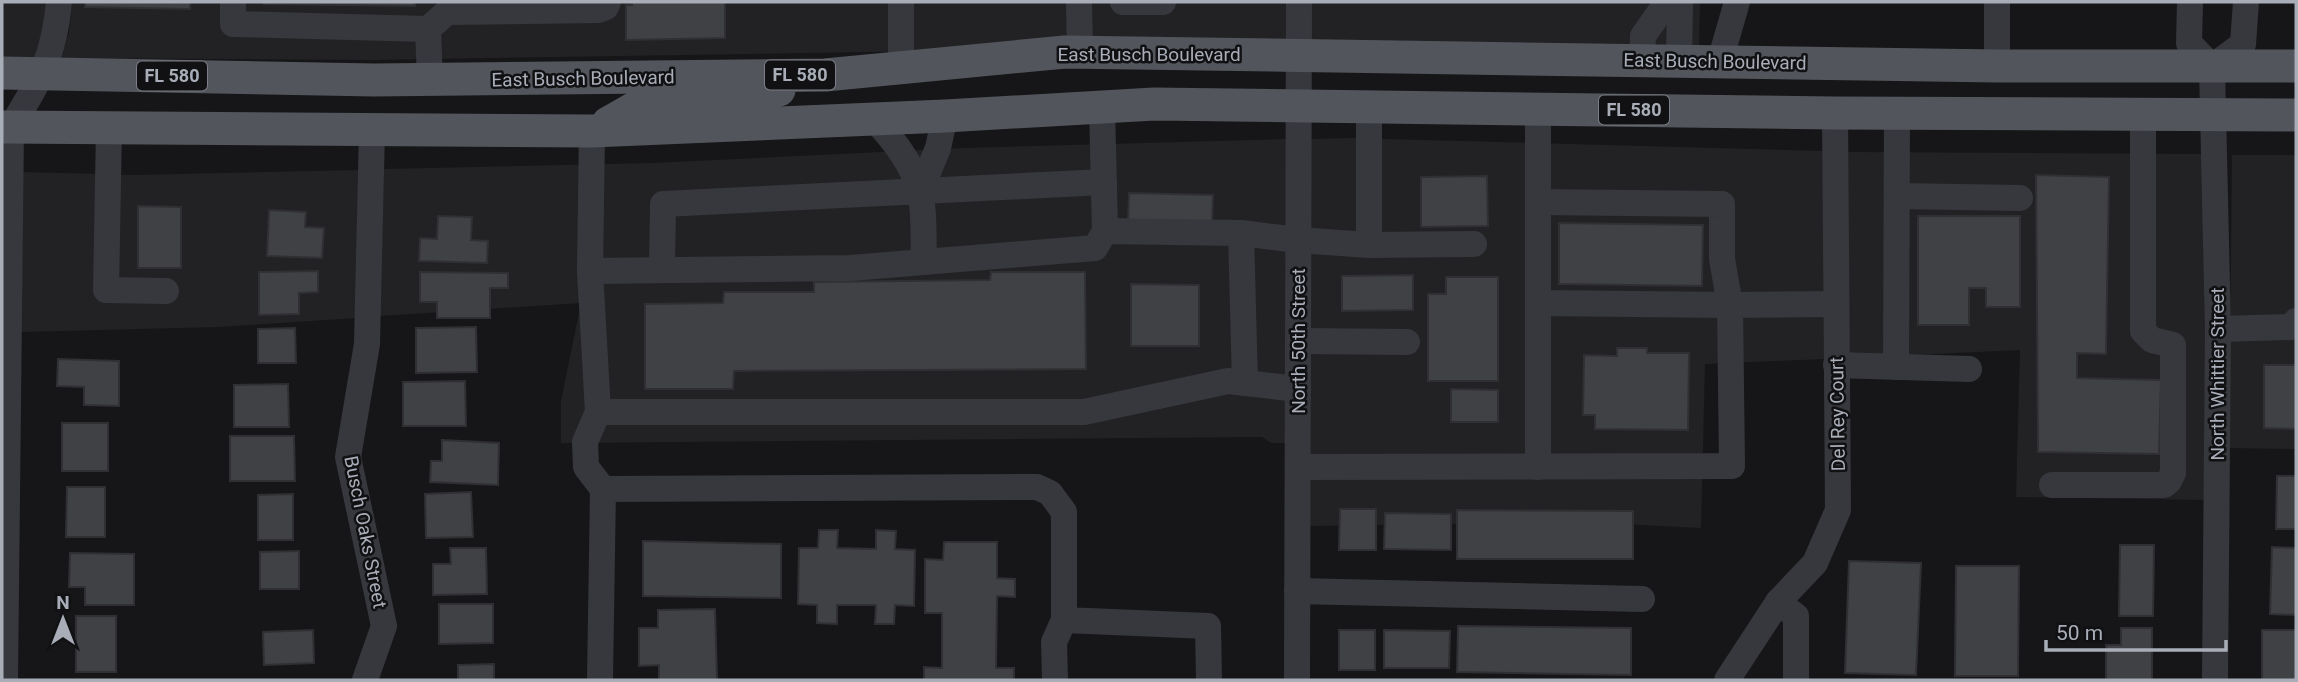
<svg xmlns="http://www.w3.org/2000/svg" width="2298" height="682" font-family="Roboto,sans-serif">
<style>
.built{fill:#222225}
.building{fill:#404145;stroke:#303034;stroke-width:2}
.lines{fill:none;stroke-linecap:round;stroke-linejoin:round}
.minor{stroke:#37383d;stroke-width:26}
.major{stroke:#53555c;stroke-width:33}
.labels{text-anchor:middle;stroke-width:5;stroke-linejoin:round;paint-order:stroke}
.shield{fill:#111113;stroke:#7b7e86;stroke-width:2}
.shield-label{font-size:18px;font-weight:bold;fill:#a8adb8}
.street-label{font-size:19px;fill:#a8adb8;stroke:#111113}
</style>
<rect width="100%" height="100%" fill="#161618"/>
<g class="built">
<path d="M2,2H46L44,28L35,58H2Z"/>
<path d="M72,2H1286V40L929,51L374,60L62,58L69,32Z"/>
<path d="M1311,2H1700L1699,47L1311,40Z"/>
<path d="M1348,138L1823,151L1824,359L1705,364L1701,528L1582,522L1310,526L1311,139Z"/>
<path d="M1286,139L1285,443H1271L1262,437L561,443V401L581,303L380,316L384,169L653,163L963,148Z"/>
<path d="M1848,152L2207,154L2204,500L2016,497L2020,350L1849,358Z"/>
<path d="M2232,155H2296V449L2229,448Z"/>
<path d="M359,170L356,318L218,327L21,332L23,172L135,175Z"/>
</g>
<g class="building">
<path d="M85,2H190V9L85,7Z"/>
<path d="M264,2H415V6L264,4Z"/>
<path d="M632,2H725V38L626,40V5H632Z"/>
<path d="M2036,175L2109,177L2106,354L2077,353V378L2161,380L2159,454L2038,452Z"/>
<path d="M1487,176L1488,226L1421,227V177Z"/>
<path d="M1129,193L1213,195L1212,225L1128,223Z"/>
<path d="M138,206L181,207V268H138Z"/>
<path d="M269,210L306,212L305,227L324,228L322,258L267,256Z"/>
<path d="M438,216L472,217L471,240L488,241L487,263L419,261L420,238L437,239Z"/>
<path d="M1918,216H2020V307H1986V288H1969V325H1918Z"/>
<path d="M1559,223L1703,225L1702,286L1559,284Z"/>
<path d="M318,271V292L299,293V314L259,315V272Z"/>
<path d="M420,272L508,273V288H490V318H437V302H420Z"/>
<path d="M991,272H1085L1086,369L734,371L733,389H645V304L723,303L724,292H814V282L990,280Z"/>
<path d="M1413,275V310L1342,311V276Z"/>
<path d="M1446,277H1498V381H1428V294H1446Z"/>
<path d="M1131,284L1199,285V346H1131Z"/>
<path d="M476,327L477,372L416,373V328Z"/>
<path d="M295,328L296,363H258V329Z"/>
<path d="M1617,348H1647V353H1689L1688,430L1595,429V415H1583L1584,355L1617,356Z"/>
<path d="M58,359L119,361V406L84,405V387L57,386Z"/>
<path d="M2264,365H2296V429L2264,428Z"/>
<path d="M465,381L466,426H403V382Z"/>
<path d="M288,384L289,427H234V385Z"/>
<path d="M1451,389L1498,390V422H1451Z"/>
<rect x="62" y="423" width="46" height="48"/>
<path d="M230,436H294L295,481H230Z"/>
<path d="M442,440L499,443L498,485L430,482L431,461H442Z"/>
<path d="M2277,476H2296V529H2276Z"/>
<path d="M67,487H105V537H66Z"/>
<path d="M471,492L473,537L426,538L425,494Z"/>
<path d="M293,494V540H258V495Z"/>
<path d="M1340,509H1376V550H1339Z"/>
<path d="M1457,510L1633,511V559H1457Z"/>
<path d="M1385,513L1451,514V550L1384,549Z"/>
<path d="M819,530H838L837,548L876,549V530L896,531L895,549L915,550L914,606L895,605L894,624H875L876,605H837V624L817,623V605L798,604L799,548H818Z"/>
<path d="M643,541L781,544V598L643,596Z"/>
<path d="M944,542H997V578L1015,579V597L997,596L996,668H1014V680H924V667L942,668V613H925V559L943,560Z"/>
<path d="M2120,545H2154L2153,616H2119Z"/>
<path d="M2272,547L2296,548V615L2270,614Z"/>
<path d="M450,548H486L487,594L433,595V564H451Z"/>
<path d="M299,551V589H260V552Z"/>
<path d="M70,553L134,554V605H85V587H69Z"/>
<path d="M1849,561L1921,563L1916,675L1845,673Z"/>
<path d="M1956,566H2019L2018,676H1955Z"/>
<path d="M439,604H493V643L439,644Z"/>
<path d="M715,609L717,680H659V665L639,666V628H658V610Z"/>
<rect x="76" y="616" width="40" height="56"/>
<path d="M1458,626L1631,628V675L1457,672Z"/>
<path d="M2121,628H2152V680H2106V645H2121Z"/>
<path d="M313,630L314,663L264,665L263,632Z"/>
<rect x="1339" y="630" width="36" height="40"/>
<path d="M1384,630L1450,631L1449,668H1384Z"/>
<rect x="2262" y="630" width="34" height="50"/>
<path d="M494,664V680H458V665Z"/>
</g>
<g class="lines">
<g class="minor">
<path d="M233,2V24L428,29L430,80"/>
<path d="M901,2V68"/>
<path d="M1079,2L1080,53"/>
<path d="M1123,2H1163"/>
<path d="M1997,2V66"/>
<path d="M2190,2L2189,43L2212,67"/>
<path d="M428,29L447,12L598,10L606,7L608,2"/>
<path d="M1642,60L1643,36L1667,2"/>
<path d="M1679,61L1680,2"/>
<path d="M1720,61L1737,2"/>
<path d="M2212,67L2218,329L2215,680"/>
<path d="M2212,67L2243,44L2246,2"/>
<path d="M1102,107L1105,231"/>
<path d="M1369,107V245"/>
<path d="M1538,110V467"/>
<path d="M874,119C893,139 913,164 920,192C925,212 923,241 924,262"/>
<path d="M109,128L106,290L166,291"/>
<path d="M592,131L590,271L598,412H1084L1228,381L1298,389"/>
<path d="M920,192L938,148L945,116"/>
<path d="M1897,196L2020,198"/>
<path d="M1538,202L1722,204V259L1730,305L1538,303"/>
<path d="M1241,233L1245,383"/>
<path d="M662,269L663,204L1104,182"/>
<path d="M590,271L851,268L1095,248L1105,231L1241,233L1298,240L1369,245L1474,244"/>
<path d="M2218,329L2291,327L2296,321"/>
<path d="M1298,341L1407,342"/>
<path d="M1836,365L1969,369"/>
<path d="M1896,367L1897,113"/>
<path d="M598,412L585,442L586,467L603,489"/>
<path d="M1298,467L1732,466L1730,305L1836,304"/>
<path d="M2052,485H2164L2169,481L2173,473V345L2152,340L2143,331V115"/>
<path d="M1297,591L1642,599"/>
<path d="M1778,602L1796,616V680"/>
<path d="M5,680L11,127C40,80 54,58 59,2"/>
<path d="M365,680L384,626L348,457L367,344L372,130"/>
<path d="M600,680L603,489L1037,487L1050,493L1064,512V620L1208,626L1209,680"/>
<path d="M1055,680L1054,642L1064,620"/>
<path d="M1297,680L1299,2"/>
<path d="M1727,680L1778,602L1815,563L1838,510L1835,113"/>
</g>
<g class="major">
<path d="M2,73L374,80L825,75L1065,52L1997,66H2296"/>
<path d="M608,123L636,107L757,98L779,90"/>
<path d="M2,127L592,131L945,116L1154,104L1835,113L2296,115"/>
</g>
</g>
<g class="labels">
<g class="shield">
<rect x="765" y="60.5" width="70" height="29" rx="5"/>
<rect x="137" y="61.5" width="70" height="29" rx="5"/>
<rect x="1599" y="95.5" width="70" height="29" rx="5"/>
</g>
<g class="shield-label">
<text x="800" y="81">FL 580</text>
<text x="172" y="82">FL 580</text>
<text x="1634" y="116">FL 580</text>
</g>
<g class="street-label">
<text x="1149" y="61">East Busch Boulevard</text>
<text transform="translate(1715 61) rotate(1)" y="7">East Busch Boulevard</text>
<text transform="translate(583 78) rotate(-1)" y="7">East Busch Boulevard</text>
<text transform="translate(1298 341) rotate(-90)" y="7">North 50th Street</text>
<text transform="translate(2217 374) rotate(-90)" y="7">North Whittier Street</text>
<text transform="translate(1837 414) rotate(-91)" y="7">Del Rey Court</text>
<text transform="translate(366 532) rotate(79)" y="7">Busch Oaks Street</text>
</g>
</g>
<rect width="2298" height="682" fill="none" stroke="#a8adb8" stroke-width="7"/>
<g transform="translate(63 619)" stroke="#111113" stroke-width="5" paint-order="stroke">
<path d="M0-5L12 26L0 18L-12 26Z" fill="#a8adb8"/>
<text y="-10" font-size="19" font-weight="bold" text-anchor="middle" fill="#a8adb8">N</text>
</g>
<path d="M2046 640v10h180v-10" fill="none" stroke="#a8adb8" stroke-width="3.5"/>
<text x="2056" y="640" font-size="21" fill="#a8adb8" stroke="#111113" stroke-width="5" paint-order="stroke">50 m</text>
</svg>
